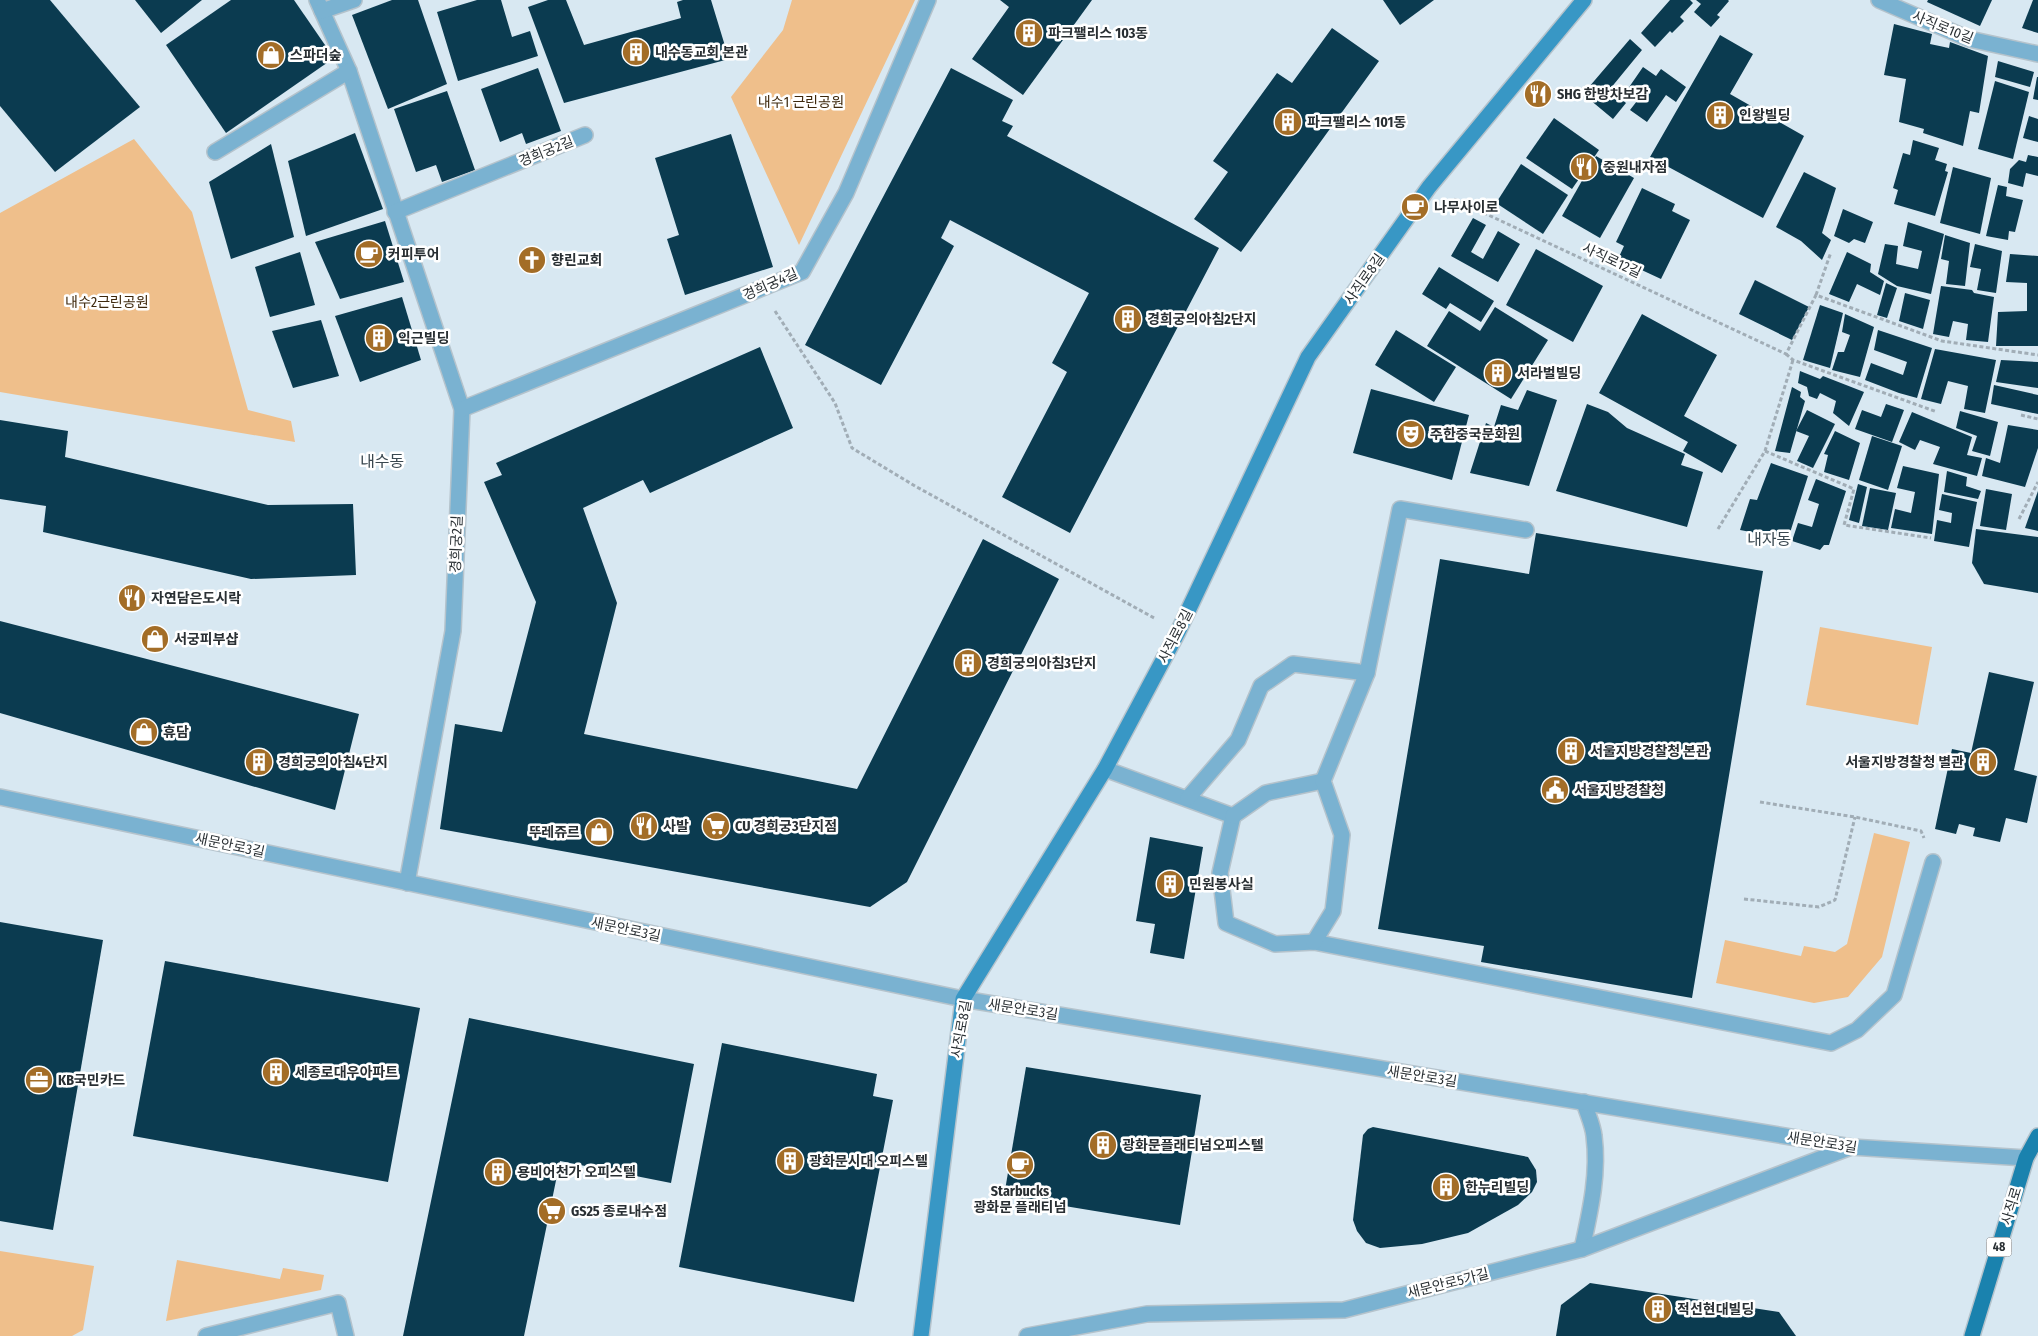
<svg xmlns="http://www.w3.org/2000/svg" width="2038" height="1336" font-family="'Fira Sans Condensed','Noto Sans KR',sans-serif">
<style>
.green{fill:#efbf8b}
.building{fill:#0b3b50}
.lines{fill:none;stroke-linecap:round;stroke-linejoin:round}
.lane-casing{stroke:#b5c3cc;stroke-width:18}
.street-casing{stroke:#b5c3cc;stroke-width:18}
.secondary-casing{stroke:#b5c3cc;stroke-width:18}
.primary-casing{stroke:#b5c3cc;stroke-width:18}
.path{stroke:#a1adb6;stroke-width:3;stroke-dasharray:4 2.5;stroke-linecap:butt}
.lane{stroke:#7ab2d1;stroke-width:15}
.street{stroke:#7ab2d1;stroke-width:15}
.secondary{stroke:#3897c5;stroke-width:15}
.primary{stroke:#1a82ae;stroke-width:15}
.labels{text-anchor:middle;stroke-width:5;stroke-linejoin:round;paint-order:stroke}
.shield{fill:#fff;stroke:#696d70;stroke-width:1}
.shield-label{font-size:12px;font-weight:bold;fill:#292f33}
.street-label{font-size:14px;fill:#292f33;stroke:#fff}
.poi-label{font-size:14px;font-weight:bold;fill:#292f33;stroke:#fff;text-anchor:start}
.park-label{font-size:14px;fill:#3e280c;stroke:#fff}
.quarter-label{font-size:16px;fill:#3a4850;stroke:#fff}
</style>
<rect width="100%" height="100%" fill="#d8e8f2"/>
<g class="green">
<path d="M792,0H915L799,245L731,97L783,30Z"/>
<path d="M134,139L192,212L248,410L291,421L295,442L0,392V213Z"/>
<path d="M1820,627L1932,647L1918,725L1806,705Z"/>
<path d="M1874,833L1910,842L1882,957L1848,997L1814,1003L1716,983L1725,940L1801,956L1804,946L1835,952L1847,944Z"/>
<path d="M0,1251L94,1266L83,1330L72,1336H0Z"/>
<path d="M177,1260L280,1279L283,1268L324,1275L321,1290L166,1321Z"/>
</g>
<g class="building">
<path d="M0,0H50L140,107L55,172L0,106Z"/>
<path d="M135,0H202L161,33Z"/>
<path d="M231,0H294L334,58L226,133L166,45Z"/>
<path d="M392,0H418L447,84L388,109L352,15Z"/>
<path d="M477,0H501L512,37L530,31L538,56L458,81L437,12Z"/>
<path d="M548,0H566L584,45L681,18L677,2L683,0H711L729,59L564,103L528,7Z"/>
<path d="M1000,0H1092L1023,95L972,59L1009,7Z"/>
<path d="M1383,0H1434L1400,25Z"/>
<path d="M1670,0H1690L1693,3L1680,17L1684,21L1672,33L1670,31L1655,47L1641,33Z"/>
<path d="M1696,0H1728L1729,1L1717,15L1720,17L1711,27L1694,12L1701,4Z"/>
<path d="M1928,0H1992L1980,26L1927,2Z"/>
<path d="M2033,0H2038V33L2022,28Z"/>
<path d="M1894,24L1932,34L1930,44L1949,48L1950,42L1988,56L1979,113L1970,111L1963,146L1923,133L1924,129L1899,122L1906,79L1884,75Z"/>
<path d="M1332,28L1379,61L1241,252L1194,219L1228,172L1213,161L1277,73L1292,83Z"/>
<path d="M1720,35L1753,54L1730,94L1804,136L1763,218L1650,157Z"/>
<path d="M1630,39L1642,50L1610,89L1626,103L1613,119L1583,94Z"/>
<path d="M1998,61L2034,72L2030,87L1995,77Z"/>
<path d="M1643,67L1656,76L1661,69L1686,87L1676,102L1666,95L1647,122L1630,110L1637,101L1625,93Z"/>
<path d="M538,68L561,131L526,144L522,133L500,142L481,89Z"/>
<path d="M951,68L1013,100L1002,121L1013,126L1007,136L1219,248L1070,533L1002,497L1067,372L1052,363L1089,293L950,220L941,238L954,246L881,385L805,345Z"/>
<path d="M2037,77H2038V100L2033,99Z"/>
<path d="M1995,81L2029,92L2013,159L1978,149Z"/>
<path d="M447,91L475,170L442,182L436,165L416,172L394,109Z"/>
<path d="M2029,116L2038,119V142L2023,138Z"/>
<path d="M1554,118L1599,150L1572,189L1526,158Z"/>
<path d="M355,133L383,209L306,236L288,161Z"/>
<path d="M731,134L773,267L685,295L667,239L679,235L655,158Z"/>
<path d="M1913,140L1939,148L1935,160L1947,164L1945,171L1948,172L1935,216L1894,204L1898,190L1893,188L1903,153L1910,155Z"/>
<path d="M271,144L294,237L231,259L209,182Z"/>
<path d="M2028,155L2038,157V176L2026,173L2023,187L2008,183L2010,169L2019,160L2026,162Z"/>
<path d="M1596,156L1634,178L1600,238L1562,216Z"/>
<path d="M1521,164L1568,195L1543,234L1496,203Z"/>
<path d="M1953,167L1991,178L1980,234L1940,223Z"/>
<path d="M1804,172L1836,188L1822,233L1831,240L1822,260L1801,241L1776,227Z"/>
<path d="M1998,185L2007,187L2006,196L2023,200L2015,232L2009,231L2008,240L1986,236Z"/>
<path d="M1642,188L1675,204L1672,211L1690,220L1661,279L1618,259L1624,246L1616,242Z"/>
<path d="M1843,209L1873,222L1865,243L1854,239L1849,243L1834,236Z"/>
<path d="M1473,218L1486,225L1471,252L1483,259L1498,231L1520,244L1498,282L1451,256Z"/>
<path d="M385,221L404,282L340,299L315,242Z"/>
<path d="M1908,222L1944,234L1931,294L1897,286L1878,274L1885,244L1898,246L1896,264L1918,269L1922,251L1903,246Z"/>
<path d="M1945,235L1970,243L1965,286L1946,284L1949,261L1941,259Z"/>
<path d="M1975,244L2002,251L1996,293L1977,290L1981,269L1970,267Z"/>
<path d="M1536,249L1603,286L1573,342L1506,305Z"/>
<path d="M300,252L315,305L270,317L255,267Z"/>
<path d="M1847,252L1871,264L1870,272L1884,281L1880,295L1857,284L1849,302L1829,294Z"/>
<path d="M2010,254L2038,256V346H1996L1998,312L2027,311V283L2006,282Z"/>
<path d="M1439,267L1494,301L1481,322L1450,303L1446,309L1422,294Z"/>
<path d="M1755,280L1809,307L1792,340L1739,314Z"/>
<path d="M1886,283L1897,288L1887,318L1877,315Z"/>
<path d="M1941,286L1972,290L1974,293L1994,297L1988,342L1966,340L1968,324L1953,321L1949,337L1933,334Z"/>
<path d="M1905,293L1930,300L1923,329L1899,321Z"/>
<path d="M402,297L421,360L360,382L335,316Z"/>
<path d="M1820,305L1843,313L1830,368L1803,360Z"/>
<path d="M1495,307L1548,340L1511,399L1427,346L1449,311L1480,331Z"/>
<path d="M1642,314L1717,355L1684,416L1737,445L1722,473L1683,451L1688,442L1599,393Z"/>
<path d="M1845,314L1874,327L1860,377L1832,370L1838,352H1844L1850,335L1842,332Z"/>
<path d="M321,320L339,376L293,388L272,331Z"/>
<path d="M1396,330L1456,367L1434,402L1375,365Z"/>
<path d="M1878,330L1932,348L1917,398L1899,393L1865,380L1871,363L1903,375L1907,362L1874,350Z"/>
<path d="M760,347L793,428L650,493L643,480L583,508L617,603L584,734L857,789L983,539L1059,579L907,882L870,907L440,829L455,724L502,732L536,602L484,482L502,475L496,463Z"/>
<path d="M1935,349L1996,360L1985,413L1964,409L1968,386L1948,381L1941,404L1921,399Z"/>
<path d="M2001,360L2038,362V388L1996,382Z"/>
<path d="M1800,371L1820,379L1823,376L1864,392L1849,426L1833,413L1836,401L1820,393L1817,399L1809,396L1807,387L1798,383Z"/>
<path d="M1994,385L2038,395V414L1991,404Z"/>
<path d="M1792,387L1801,392L1800,397L1805,401L1790,453L1775,451Z"/>
<path d="M1371,389L1469,415L1452,480L1353,453Z"/>
<path d="M1527,390L1557,400L1529,486L1470,473L1486,423L1494,427L1501,405L1518,410Z"/>
<path d="M1587,404L1608,412L1627,428L1685,454L1681,465L1703,472L1687,527L1556,491Z"/>
<path d="M1886,404L1904,410L1892,442L1855,429L1862,410L1881,417Z"/>
<path d="M1807,410L1835,424L1813,468L1797,461L1809,436L1796,431Z"/>
<path d="M1960,411L1998,422L1990,456L1972,451L1977,436L1956,428Z"/>
<path d="M1912,412L1972,437L1967,455L1982,458L1977,476L1933,464L1940,447L1920,440L1915,450L1899,442Z"/>
<path d="M0,420L68,431L65,457L268,505L353,504L356,575L251,579L43,532L46,506L0,499Z"/>
<path d="M2008,425L2038,430V448L2025,487L1982,476L1986,458L2000,463Z"/>
<path d="M1835,431L1860,443L1849,480L1824,472L1828,455L1824,454Z"/>
<path d="M1872,436L1902,446L1888,490L1859,480Z"/>
<path d="M1771,463L1808,476L1788,539L1740,530L1750,499L1757,500Z"/>
<path d="M1903,466L1939,474L1932,534L1891,528L1895,509L1911,513L1915,492L1897,488Z"/>
<path d="M1947,471L1967,477L1966,486L1981,491L1978,499L1944,492Z"/>
<path d="M1816,479L1846,491L1829,545H1824L1820,550L1792,541L1798,523L1812,527L1819,504L1808,500Z"/>
<path d="M1858,484L1867,487L1859,523L1849,520Z"/>
<path d="M1870,488L1896,493L1888,530L1862,526Z"/>
<path d="M1986,489L2012,494L2006,530L1980,526Z"/>
<path d="M2038,491V531L2025,528Z"/>
<path d="M1942,494L1977,502L1969,547L1934,541L1937,520L1951,523L1952,513L1939,510Z"/>
<path d="M1976,529L2038,537V593L1984,584L1972,563Z"/>
<path d="M1536,533L1763,571L1692,998L1481,962L1484,946L1378,929L1440,559L1529,574Z"/>
<path d="M0,621L359,714L335,810L0,713Z"/>
<path d="M1989,672L2034,682L2014,770L2037,776L2027,823L2006,818L2000,842L1973,836L1975,828L1959,824L1956,834L1935,829L1952,749L1971,753Z"/>
<path d="M1150,837L1203,847L1184,959L1150,953L1155,924L1136,921Z"/>
<path d="M0,922L103,940L53,1230L0,1221Z"/>
<path d="M165,961L420,1008L388,1182L133,1136Z"/>
<path d="M469,1018L694,1064L671,1183L560,1161L524,1336H403Z"/>
<path d="M722,1043L877,1074L873,1096L893,1100L854,1302L679,1267Z"/>
<path d="M1026,1067L1201,1095L1180,1225L1004,1196Z"/>
<path d="M1373,1127L1528,1157L1536,1170L1537,1182L1532,1192L1518,1205L1468,1233L1422,1244L1380,1248L1366,1243L1357,1231L1353,1220L1363,1135L1368,1129Z"/>
<path d="M1590,1283L1779,1312L1796,1336H1556L1561,1305Z"/>
</g>
<g class="lines">
<defs>
<g id="lane">
<path d="M317,0L349,71L462,409L453,631L407,883"/>
<path d="M1879,0L1969,39L2038,54"/>
<path d="M322,11L354,0"/>
<path d="M215,152L349,71"/>
<path d="M395,212L585,135"/>
<path d="M1105,769L1233,816L1220,873L1226,923L1275,944L1314,942L1831,1043L1857,1030L1894,995L1933,862"/>
<path d="M1188,798L1238,740L1261,686L1293,664L1367,673"/>
<path d="M1233,816L1266,793L1323,781"/>
<path d="M1314,942L1333,911L1342,835L1323,781L1367,673L1400,509L1526,530"/>
<path d="M1582,1249C1590,1212 1599,1174 1594,1136C1593,1125 1587,1113 1584,1102"/>
<path d="M206,1336L338,1303L346,1336"/>
<path d="M1027,1336L1147,1314L1344,1310L1582,1249L1851,1147"/>
</g>
<g id="street">
<path d="M462,409L802,272L846,193L928,0"/>
<path d="M0,797L963,999L1851,1147L2026,1158"/>
</g>
<path id="secondary" d="M921,1336L963,999L1105,769L1178,632L1308,357L1429,187L1584,0"/>
<path id="primary" d="M1972,1336L2026,1158L2038,1136"/>
</defs>
<use href="#lane" class="lane-casing"/>
<use href="#street" class="street-casing"/>
<use href="#secondary" class="secondary-casing"/>
<use href="#primary" class="primary-casing"/>
<g class="path">
<path d="M1454,199L1786,354L1816,295L1942,341L2038,355"/>
<path d="M1816,295L1831,252"/>
<path d="M775,311L835,403L852,448L915,486L1156,619"/>
<path d="M1786,354L1793,360L1937,412"/>
<path d="M2021,415L2038,419"/>
<path d="M1765,451L1854,489L1844,525L1931,538"/>
<path d="M2019,519L2038,482"/>
<path d="M1718,529L1765,451L1793,360"/>
<path d="M1760,802L1855,817L1921,831L1924,838"/>
<path d="M1744,899L1819,907L1835,900L1855,817"/>
</g>
<use href="#lane" class="lane"/>
<use href="#street" class="street"/>
<use href="#secondary" class="secondary"/>
<use href="#primary" class="primary"/>
</g>
<defs>
<symbol id="building-disc" viewBox="-11 -11 22 22"><circle r="9.5" fill="#a36d27" stroke="#fff"/><path d="M-4-6H4V6H1V3H-1V6H-4ZM-2.5-4.3h1.7v1.8h-1.7ZM.8-4.3h1.7v1.8H.8ZM-2.5-1h1.7V.8h-1.7ZM.8-1h1.7V.8H.8Z" fill="#fff"/></symbol>
<symbol id="shop-disc" viewBox="-11 -11 22 22"><circle r="9.5" fill="#a36d27" stroke="#fff"/><path d="M-5-2.5h2.3a2.7 3.5 0 0 1 5.4 0H5L5.5 6h-11ZM-1.5-2.5h3a1.5 2.3 0 0 0-3 0Z" fill="#fff"/></symbol>
<symbol id="restaurant-disc" viewBox="-11 -11 22 22"><circle r="9.5" fill="#a36d27" stroke="#fff"/><path d="M-5-6h1v4h1v-4h1v4h1v-4h1v5L-1.5 .5V6h-2V.5L-5-1ZM5-6V6H3V1.5H1.5Q1.5-4 5-6Z" fill="#fff"/></symbol>
<symbol id="cafe-disc" viewBox="-11 -11 22 22"><circle r="9.5" fill="#a36d27" stroke="#fff"/><path d="M-5.5-4.5H6V0H3Q3 3.5 0 3.5H-2.5Q-5.5 3.5-5.5 0ZM3-3.2v2h1.7v-2ZM-6 4.5H4V6H-6Z" fill="#fff"/></symbol>
<symbol id="church-disc" viewBox="-11 -11 22 22"><circle r="9.5" fill="#a36d27" stroke="#fff"/><path d="M-1.2-6h2.4v3.5h3.3v2.4h-3.3V6h-2.4V-.1h-3.3v-2.4h3.3Z" fill="#fff"/></symbol>
<symbol id="theatre-disc" viewBox="-11 -11 22 22"><circle r="9.5" fill="#a36d27" stroke="#fff"/><path d="M-5-5.5Q0-4 5-5.5V0Q5 5 0 6Q-5 5-5 0ZM-3.3-2.5H-1v1.5H-3.3ZM1-2.5H3.3v1.5H1ZM-2.8 1Q0 5.5 2.8 1Z" fill="#fff"/></symbol>
<symbol id="civic-disc" viewBox="-11 -11 22 22"><circle r="9.5" fill="#a36d27" stroke="#fff"/><path d="M-.6-6.5H3V-4.5H.6V-3L4-1V1h2V6H-6V1h2V-1L-.6-3ZM-1.2 2.5V6h2.4V2.5Z" fill="#fff"/></symbol>
<symbol id="supermarket-disc" viewBox="-11 -11 22 22"><circle r="9.5" fill="#a36d27" stroke="#fff"/><path d="M-6-5.5h2.5l.6 2H6L4.5 2H-2.5L-4.4-4H-6ZM-1.5 3.2a1.3 1.3 0 1 0 .1 0ZM3 3.2a1.3 1.3 0 1 0 .1 0Z" fill="#fff"/></symbol>
<symbol id="office-disc" viewBox="-11 -11 22 22"><circle r="9.5" fill="#a36d27" stroke="#fff"/><path d="M-6-3h4V-5.5h4V-3h4V5H-6ZM-1-4.5V-3h2v-1.5ZM-6 0V1H6V0Z" fill="#fff"/></symbol>
</defs>
<g fill-rule="evenodd">
<use href="#building-disc" x="1013" y="17" width="32" height="32"/>
<use href="#building-disc" x="620" y="36" width="32" height="32"/>
<use href="#shop-disc" x="255" y="39" width="32" height="32"/>
<use href="#restaurant-disc" x="1522" y="78" width="32" height="32"/>
<use href="#building-disc" x="1704" y="99" width="32" height="32"/>
<use href="#building-disc" x="1272" y="106" width="32" height="32"/>
<use href="#restaurant-disc" x="1568" y="151" width="32" height="32"/>
<use href="#cafe-disc" x="1399" y="191" width="32" height="32"/>
<use href="#cafe-disc" x="353" y="238" width="32" height="32"/>
<use href="#church-disc" x="516" y="244" width="32" height="32"/>
<use href="#building-disc" x="1112" y="303" width="32" height="32"/>
<use href="#building-disc" x="363" y="322" width="32" height="32"/>
<use href="#building-disc" x="1482" y="357" width="32" height="32"/>
<use href="#theatre-disc" x="1395" y="418" width="32" height="32"/>
<use href="#restaurant-disc" x="116" y="582" width="32" height="32"/>
<use href="#shop-disc" x="139" y="623" width="32" height="32"/>
<use href="#building-disc" x="952" y="647" width="32" height="32"/>
<use href="#shop-disc" x="128" y="716" width="32" height="32"/>
<use href="#building-disc" x="1555" y="735" width="32" height="32"/>
<use href="#building-disc" x="243" y="746" width="32" height="32"/>
<use href="#building-disc" x="1967" y="746" width="32" height="32"/>
<use href="#civic-disc" x="1539" y="774" width="32" height="32"/>
<use href="#restaurant-disc" x="628" y="810" width="32" height="32"/>
<use href="#supermarket-disc" x="700" y="810" width="32" height="32"/>
<use href="#shop-disc" x="583" y="816" width="32" height="32"/>
<use href="#building-disc" x="1154" y="868" width="32" height="32"/>
<use href="#building-disc" x="260" y="1056" width="32" height="32"/>
<use href="#office-disc" x="23" y="1064" width="32" height="32"/>
<use href="#building-disc" x="1087" y="1129" width="32" height="32"/>
<use href="#building-disc" x="774" y="1145" width="32" height="32"/>
<use href="#cafe-disc" x="1004" y="1149" width="32" height="32"/>
<use href="#building-disc" x="482" y="1156" width="32" height="32"/>
<use href="#building-disc" x="1430" y="1171" width="32" height="32"/>
<use href="#supermarket-disc" x="536" y="1195" width="32" height="32"/>
<use href="#building-disc" x="1642" y="1293" width="32" height="32"/>
</g>
<g class="labels">
<rect class="shield" x="1986.5" y="1237.5" width="25" height="19" rx="4"/>
<g class="shield-label">
<text x="1999" y="1251">48</text>
</g>
<g class="street-label">
<text transform="translate(1943 27) rotate(22)" y="5">사직로10길</text>
<text transform="translate(546 151) rotate(-22)" y="5">경희궁2길</text>
<text transform="translate(1612 260) rotate(25)" y="5">사직로12길</text>
<text transform="translate(1364 279) rotate(-55)" y="5">사직로8길</text>
<text transform="translate(770 284) rotate(-24)" y="5">경희궁4길</text>
<text transform="translate(456 544) rotate(-88)" y="5">경희궁2길</text>
<text transform="translate(1175 636) rotate(-63)" y="5">사직로8길</text>
<text transform="translate(230 845) rotate(12)" y="5">새문안로3길</text>
<text transform="translate(626 929) rotate(12)" y="5">새문안로3길</text>
<text transform="translate(1023 1009) rotate(9)" y="5">새문안로3길</text>
<text transform="translate(961 1029) rotate(-80)" y="5">사직로8길</text>
<text transform="translate(1422 1076) rotate(9)" y="5">새문안로3길</text>
<text transform="translate(1822 1142) rotate(9)" y="5">새문안로3길</text>
<text transform="translate(2011 1206) rotate(-73)" y="5">사직로</text>
<text transform="translate(1448 1283) rotate(-14)" y="5">새문안로5가길</text>
</g>
<g class="poi-label">
<text x="1048" y="38">파크팰리스 103동</text>
<text x="655" y="57">내수동교회 본관</text>
<text x="290" y="60">스파더숲</text>
<text x="1557" y="99">SHG 한방차보감</text>
<text x="1739" y="120">인왕빌딩</text>
<text x="1307" y="127">파크팰리스 101동</text>
<text x="1603" y="172">중원내자점</text>
<text x="1434" y="212">나무사이로</text>
<text x="388" y="259">커피투어</text>
<text x="551" y="265">향린교회</text>
<text x="1147" y="324">경희궁의아침2단지</text>
<text x="398" y="343">익근빌딩</text>
<text x="1517" y="378">서라벌빌딩</text>
<text x="1430" y="439">주한중국문화원</text>
<text x="151" y="603">자연담은도시락</text>
<text x="174" y="644">서궁피부샵</text>
<text x="987" y="668">경희궁의아침3단지</text>
<text x="163" y="737">휴담</text>
<text x="1590" y="756">서울지방경찰청 본관</text>
<text x="278" y="767">경희궁의아침4단지</text>
<text x="1964" y="767" text-anchor="end">서울지방경찰청 별관</text>
<text x="1574" y="795">서울지방경찰청</text>
<text x="663" y="831">사발</text>
<text x="735" y="831">CU 경희궁3단지점</text>
<text x="580" y="837" text-anchor="end">뚜레쥬르</text>
<text x="1189" y="889">민원봉사실</text>
<text x="295" y="1077">세종로대우아파트</text>
<text x="58" y="1085">KB국민카드</text>
<text x="1122" y="1150">광화문플래티넘오피스텔</text>
<text x="809" y="1166">광화문시대 오피스텔</text>
<text x="517" y="1177">용비어천가 오피스텔</text>
<text x="1465" y="1192">한누리빌딩</text>
<text x="1020" y="1196" text-anchor="middle">Starbucks<tspan x="1020" dy="16">광화문 플래티넘</tspan></text>
<text x="571" y="1216">GS25 종로내수점</text>
<text x="1677" y="1314">적선현대빌딩</text>
</g>
<g class="park-label">
<text x="801" y="107">내수1 근린공원</text>
<text x="107" y="307">내수2근린공원</text>
</g>
<g class="quarter-label">
<text x="382" y="467">내수동</text>
<text x="1769" y="545">내자동</text>
</g>
</g>
</svg>
